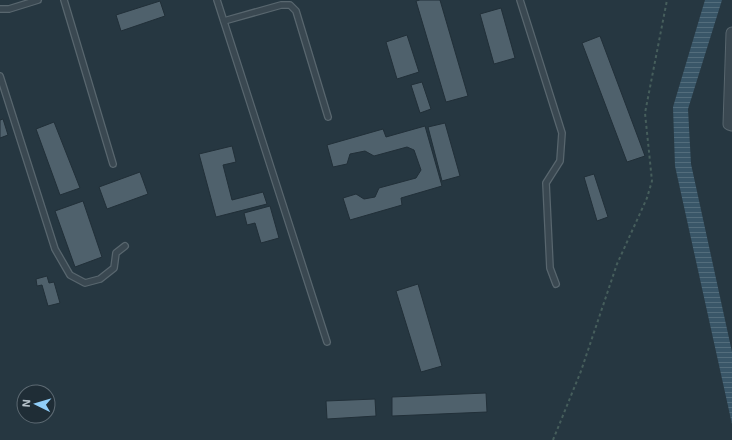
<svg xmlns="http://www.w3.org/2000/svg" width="732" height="440" font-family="'Exo 2',sans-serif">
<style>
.water{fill:url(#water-rules)}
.building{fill:#4f616c;stroke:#212f38}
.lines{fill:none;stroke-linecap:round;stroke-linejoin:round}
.service-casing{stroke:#58666e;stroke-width:8}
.minor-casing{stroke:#58666e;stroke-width:13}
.path{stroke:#465e5c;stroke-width:2;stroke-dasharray:3 3;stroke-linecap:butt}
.service{stroke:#3a4851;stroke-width:5.5}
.minor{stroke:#3a4851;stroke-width:11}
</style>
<defs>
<pattern id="water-rules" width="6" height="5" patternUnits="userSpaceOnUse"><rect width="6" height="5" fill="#395668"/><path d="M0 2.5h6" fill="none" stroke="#536d7c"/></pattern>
</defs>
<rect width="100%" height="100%" fill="#263741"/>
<path class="water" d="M705,0H722L688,109L691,164L732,352V424L675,166L673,107Z"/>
<g class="building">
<path d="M420,0H440L468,96L446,102L416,1Z"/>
<path d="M160,1L165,16L121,31L116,15Z"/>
<path d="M501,8L515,58L494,64L480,14Z"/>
<path d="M407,35L419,72L397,79L386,42Z"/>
<path d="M600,36L645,156L627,162L582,43Z"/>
<path d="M422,82L431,109L420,113L411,85Z"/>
<path d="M3,119L8,135L0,138V120Z"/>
<path d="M54,122L80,188L60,195L36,129Z"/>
<path d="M445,123L460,176L442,181L428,127Z"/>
<path d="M425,126L442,186L401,198L402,205L350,220L343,198L356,194L364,199L375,197L379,188L416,178L421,170L414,150L407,147L374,156L365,151L350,154L347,164L333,167L327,145L383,129L386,137Z"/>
<path d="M232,146L236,162L223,165L232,200L263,192L267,204L216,217L199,154Z"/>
<path d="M140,172L148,194L107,209L99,187Z"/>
<path d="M594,174L608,217L597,221L584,177Z"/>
<path d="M83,201L102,257L75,267L55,211Z"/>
<path d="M270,206L279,238L261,243L255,223L247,225L244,213Z"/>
<path d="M47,276L49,283L54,282L60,303L48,306L42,285L37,286L36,279Z"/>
<path d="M418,284L442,366L421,372L396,291Z"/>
<path d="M486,393L487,412L392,416V397Z"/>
<path d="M375,399L376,416L327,419L326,401Z"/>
</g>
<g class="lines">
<defs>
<g id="service">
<path d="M64,0L113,164"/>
<path d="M217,0L327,342"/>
<path d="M520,0L562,133L560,161L546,183L550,268L556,284"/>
<path d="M0,9H9L38,0"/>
<path d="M224,21L281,5H290L296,11L328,117"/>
<path d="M0,76L55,249L70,275L85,283L100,279L114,268L116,253L125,246"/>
</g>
<path id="minor" d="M732,33L729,124L732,125"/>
</defs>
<use href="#service" class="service-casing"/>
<use href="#minor" class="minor-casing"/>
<path class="path" d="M553,440L581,371L617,264L647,198L652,181L645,113L667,0"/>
<use href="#service" class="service"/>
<use href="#minor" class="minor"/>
</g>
<g transform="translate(36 404) rotate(275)"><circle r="19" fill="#1f2d36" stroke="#5c6972"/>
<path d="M0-3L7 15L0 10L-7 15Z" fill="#8fcdf8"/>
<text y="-6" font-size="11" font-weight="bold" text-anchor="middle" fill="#b7c3cb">N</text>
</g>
</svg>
